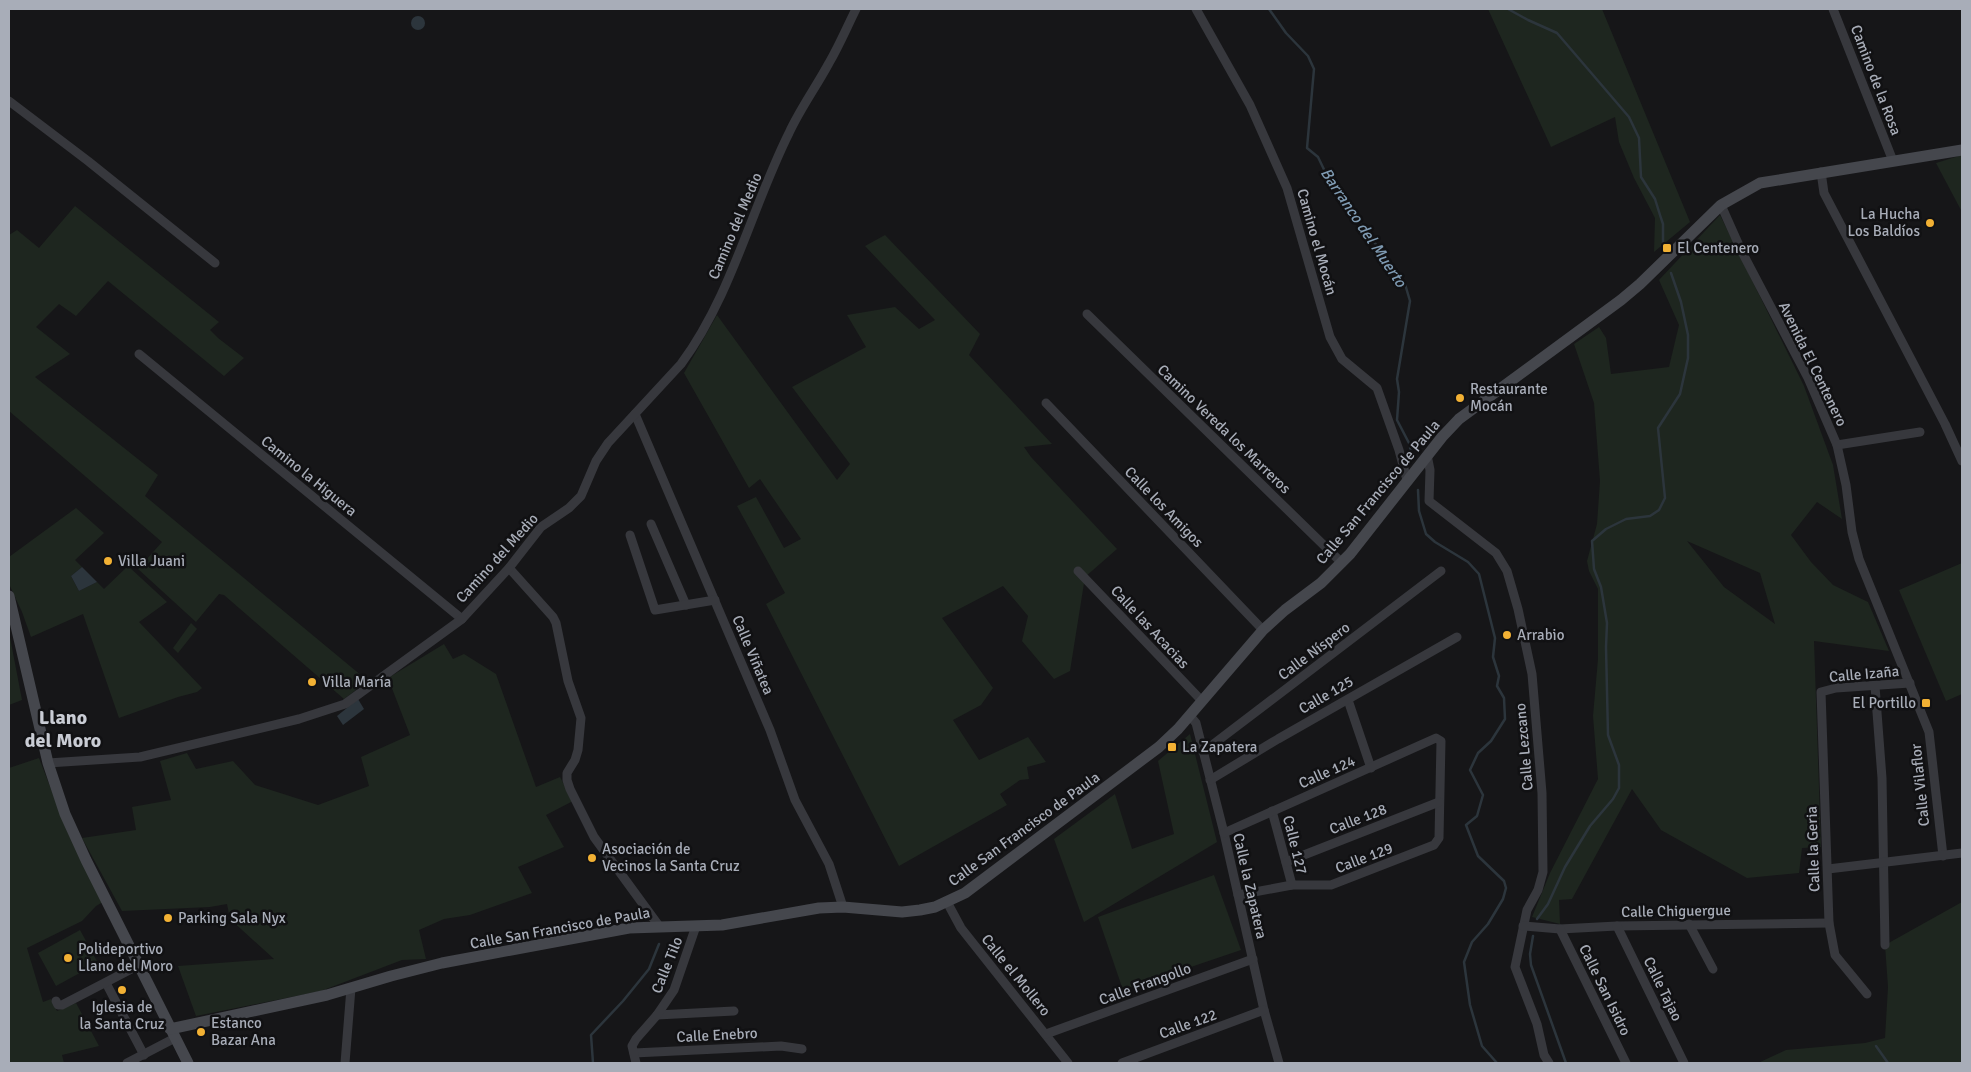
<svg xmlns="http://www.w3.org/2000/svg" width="1971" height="1072" font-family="Signika,sans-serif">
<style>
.green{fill:#1e261f;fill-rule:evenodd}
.water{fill:#2c353c}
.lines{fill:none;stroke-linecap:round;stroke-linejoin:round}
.stream{stroke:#2c353c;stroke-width:2.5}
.street{stroke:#37383d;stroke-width:9}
.secondary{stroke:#45474d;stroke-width:11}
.poi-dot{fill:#f2b134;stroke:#111113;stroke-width:2}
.labels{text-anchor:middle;stroke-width:5;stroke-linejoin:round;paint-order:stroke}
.street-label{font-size:15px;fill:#a8adb8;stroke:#111113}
.poi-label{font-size:15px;fill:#a8adb8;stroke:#111113;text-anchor:start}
.water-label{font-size:16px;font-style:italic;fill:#7f9bb3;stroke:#111113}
.district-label{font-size:20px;font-weight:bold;fill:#c9ccd4;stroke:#111113}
</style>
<rect width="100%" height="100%" fill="#161618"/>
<g class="green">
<path d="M1488,9H1602L1690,222L1654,252L1655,218L1634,178L1619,142L1615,117L1551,147Z"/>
<path d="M1962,155V212L1936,163Z"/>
<path d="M75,206L219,322L210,330L218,338L244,358L224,376L108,281L76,316L59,304L36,327L70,354L35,377L158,475L145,496L368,681L344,699L224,595L219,594L196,622L138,569L162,542L9,411V235L17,230L39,248Z"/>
<path d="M1720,215L1804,386L1833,465L1842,519L1817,502L1791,535L1811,562L1833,585L1868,602L1889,651L1814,641L1821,847L1802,848L1799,873L1747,878L1661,830L1632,789L1572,899L1559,900L1560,924L1532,917L1550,873L1598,779L1593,716L1598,659V589L1589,571L1587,561L1597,524L1600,481L1594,403L1574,344L1599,327L1606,338L1611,374L1669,367L1679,325L1659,280ZM1687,541L1760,573L1775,624L1724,587Z"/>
<path d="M885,235L980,334L969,355L1052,444L1024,447L1031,457L1117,549L1085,577L1070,671L1054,679L1022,641L1028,616L1003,586L942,618L993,688L981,705L953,720L979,760L1028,737L1046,762L1027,767L1029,779L1020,780L1000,794L1007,805L899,866L766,604L785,593L737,506L756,497L784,548L801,539L760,479L749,488L684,373L717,315L837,480L850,464L792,387L866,347L847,315L895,307L919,329L935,320L865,246Z"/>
<path d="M76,508L104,533L75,560L82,567L71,576L79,591L97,582L104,589L128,566L167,602L139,622L202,688L197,692L178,697L119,718L83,614L31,637L22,612L9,584V557Z"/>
<path d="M1962,563V694L1946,701L1899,590Z"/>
<path d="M191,623L197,629L178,653L173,648Z"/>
<path d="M9,632L22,700L9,705Z"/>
<path d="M444,644L453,659L464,654L496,674L536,787L560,777L573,801L546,815L564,847L518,867L532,893L470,915L444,919L419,930L426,959L402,960L321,991L196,1016L178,966L274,959L230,919L227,904L210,907L122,911L82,838L136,830L132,807L171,800L160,761L187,753L196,769L233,761L255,785L318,805L369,786L361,757L410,735L388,678Z"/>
<path d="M1190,734L1217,842L1084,922L1054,839L1115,794L1132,849L1174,834L1158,761Z"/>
<path d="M39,758L68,833L103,902L96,906L82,921L27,948L43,1002L51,999L57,1011L76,1003L99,1046L62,1055L64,1063H9V768Z"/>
<path d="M1214,875L1241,950L1123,990L1098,917Z"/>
<path d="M1962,902V1063H1758L1786,1050L1865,1043L1885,1038L1888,987L1885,945Z"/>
<path d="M80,930L98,963L56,986L38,953Z"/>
</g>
<g class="water">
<circle cx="418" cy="23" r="7"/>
<path d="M82,567L97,582L79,591L71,576Z"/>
<path d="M358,699L364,709L343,725L337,716Z"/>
</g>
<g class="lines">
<g class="stream">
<path d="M1269,9L1286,33L1308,56L1314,69L1307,148L1318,157L1330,182L1405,284L1410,301L1397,379L1399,392L1397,420L1410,445L1411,461"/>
<path d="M1508,9L1528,20L1557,33L1629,117L1639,138L1641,177L1655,199L1660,215L1663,224V245"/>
<path d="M1418,490L1419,511L1426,534L1435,542L1468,562L1479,574L1495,638L1493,657L1499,676L1497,686L1504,698L1505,719L1491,741L1478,753L1470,770L1483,795L1477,816L1466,825L1478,856L1504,881L1506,888L1503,899L1488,924L1472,942L1464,962L1470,1005L1482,1046L1497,1063"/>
<path d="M1537,919L1548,904L1565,867L1590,826L1613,799L1619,788V765L1608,735L1606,647L1607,623L1601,587L1594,569L1592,541L1606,529L1626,519L1650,516L1659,510L1665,498L1658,428L1680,394L1688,358V335L1681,302L1671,273"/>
<path d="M1533,936L1530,954L1531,965L1566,1063"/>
<path d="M1876,1046L1888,1063"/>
<path d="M593,1063L591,1035L623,1001L649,969L659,944"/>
</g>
<g class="street">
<path d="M1196,9L1250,105L1287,188L1330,337L1342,359L1377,388L1399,450L1407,480"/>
<path d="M1833,9L1893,161"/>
<path d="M9,101L88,161L215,263"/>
<path d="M1821,172L1824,193L1945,424L1962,461"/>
<path d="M1721,205L1742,252L1808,378L1837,445L1846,485L1852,532L1859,559L1929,732L1943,856"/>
<path d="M1087,314L1342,563"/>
<path d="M139,354L462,619"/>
<path d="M1046,403L1263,630"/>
<path d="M635,414L770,730L795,800L829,864L843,907"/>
<path d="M1837,445L1920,432"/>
<path d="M1427,455L1430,470L1429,501L1496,553L1507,571L1518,609L1532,674L1542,793L1543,872L1538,890L1527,910L1515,967L1537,1024L1544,1055L1549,1063"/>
<path d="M651,524L686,605"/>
<path d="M630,535L655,610L715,600"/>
<path d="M509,568L553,617L556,623L568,681L581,718L578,750L575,760L567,773V780L570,789L594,837L659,926"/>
<path d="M1078,571L1202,701"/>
<path d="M1875,686L1882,778L1885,945"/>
<path d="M1348,700L1371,768"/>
<path d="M1190,716L1196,723L1224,833L1264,1010L1279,1063"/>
<path d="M1203,752L1441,571"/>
<path d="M48,763L140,757L299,719L345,704L462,619L509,568L541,527L569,508L581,496L596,461L608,443L681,364C732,295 751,209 789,133C800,109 816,87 829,63C839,46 847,27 856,9"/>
<path d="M1210,780L1278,739L1457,637"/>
<path d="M1272,811L1292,885"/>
<path d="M1224,833L1436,738L1441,741L1439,838L1434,845L1331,885H1292L1238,895"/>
<path d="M1286,862L1439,802"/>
<path d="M1828,869L1962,853"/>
<path d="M947,902L961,928L1068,1063"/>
<path d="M1689,924L1713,969"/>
<path d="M1523,926L1560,929L1617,926L1829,923"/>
<path d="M1617,926L1684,1063"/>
<path d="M1560,929L1626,1063"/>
<path d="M106,983L144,1055"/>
<path d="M1867,994L1835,955L1829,923L1821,692L1836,688L1910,683"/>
<path d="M56,1001L58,1005H62L139,965"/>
<path d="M657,1015L734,1011"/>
<path d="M1046,1034L1253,959"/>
<path d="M634,1053L781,1046L802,1049"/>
<path d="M127,1063L175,1038"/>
<path d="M345,1063L351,988"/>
<path d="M636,1063L632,1046L636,1039L657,1015L674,990L696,926"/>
<path d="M1122,1063L1264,1010"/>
</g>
<g class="secondary">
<path d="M9,596L48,763L65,814L86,860L188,1063"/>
<path d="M170,1029L327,995L391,976L442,963L629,928L722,925L819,908L843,907L902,912L920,910L935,907L965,893L1159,747L1178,729L1263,630L1285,610L1321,583L1350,554L1442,437L1459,419L1621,300L1640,284L1721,205L1760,183L1962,150"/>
</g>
</g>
<g class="poi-dot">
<circle cx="1930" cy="223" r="5"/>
<rect x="1662" y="243" width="10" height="10" rx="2.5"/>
<circle cx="1460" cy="398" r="5"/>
<circle cx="108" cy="561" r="5"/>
<circle cx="1507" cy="635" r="5"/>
<circle cx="312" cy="682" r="5"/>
<rect x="1921" y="698" width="10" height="10" rx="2.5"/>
<rect x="1167" y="742" width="10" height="10" rx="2.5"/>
<circle cx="592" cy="858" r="5"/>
<circle cx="168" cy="918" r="5"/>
<circle cx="68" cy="958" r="5"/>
<circle cx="122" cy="990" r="5"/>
<circle cx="201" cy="1032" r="5"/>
</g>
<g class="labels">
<g class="street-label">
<text transform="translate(1876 80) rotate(69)" y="5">Camino de la Rosa</text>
<text transform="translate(735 226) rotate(-67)" y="5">Camino del Medio</text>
<text transform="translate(1317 242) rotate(74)" y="5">Camino el Mocán</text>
<text transform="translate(1813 364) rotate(64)" y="5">Avenida El Centenero</text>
<text transform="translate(1224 429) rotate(44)" y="5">Camino Vereda los Marreros</text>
<text transform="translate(309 476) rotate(39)" y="5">Camino la Higuera</text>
<text transform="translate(1378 492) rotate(-50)" y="5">Calle San Francisco de Paula</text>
<text transform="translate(1164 507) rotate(46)" y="5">Calle los Amigos</text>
<text transform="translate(497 558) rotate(-48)" y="5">Camino del Medio</text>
<text transform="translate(1150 627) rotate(47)" y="5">Calle las Acacias</text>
<text transform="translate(1314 651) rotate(-37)" y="5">Calle Níspero</text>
<text transform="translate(753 655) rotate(67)" y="5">Calle Viñatea</text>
<text transform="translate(1864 674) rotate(-5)" y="5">Calle Izaña</text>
<text transform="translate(1326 695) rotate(-30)" y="5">Calle 125</text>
<text transform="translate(1524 747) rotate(-95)" y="5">Calle Lezcano</text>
<text transform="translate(1327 772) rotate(-24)" y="5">Calle 124</text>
<text transform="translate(1920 785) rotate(-96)" y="5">Calle Vilaflor</text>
<text transform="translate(1358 819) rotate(-21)" y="5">Calle 128</text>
<text transform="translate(1024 829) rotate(-36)" y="5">Calle San Francisco de Paula</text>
<text transform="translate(1295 845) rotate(76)" y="5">Calle 127</text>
<text transform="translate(1813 849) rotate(-92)" y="5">Calle la Geria</text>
<text transform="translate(1364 858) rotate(-21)" y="5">Calle 129</text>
<text transform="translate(1250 886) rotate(77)" y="5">Calle la Zapatera</text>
<text transform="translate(1676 911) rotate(-1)" y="5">Calle Chiguergue</text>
<text transform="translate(560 928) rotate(-10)" y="5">Calle San Francisco de Paula</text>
<text transform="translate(667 965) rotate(-68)" y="5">Calle Tilo</text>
<text transform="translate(1016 975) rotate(51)" y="5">Calle el Mollero</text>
<text transform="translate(1145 984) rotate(-20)" y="5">Calle Frangollo</text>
<text transform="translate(1663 989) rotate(64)" y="5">Calle Tajao</text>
<text transform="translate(1605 990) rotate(64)" y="5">Calle San Isidro</text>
<text transform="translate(1188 1024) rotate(-20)" y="5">Calle 122</text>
<text transform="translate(717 1035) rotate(-3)" y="5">Calle Enebro</text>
</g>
<g class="poi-label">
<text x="1920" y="219" text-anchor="end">La Hucha<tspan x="1920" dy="17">Los Baldíos</tspan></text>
<text x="1677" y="253">El Centenero</text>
<text x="1470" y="394">Restaurante<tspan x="1470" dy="17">Mocán</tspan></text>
<text x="118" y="566">Villa Juani</text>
<text x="1517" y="640">Arrabio</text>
<text x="322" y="687">Villa María</text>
<text x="1916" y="708" text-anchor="end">El Portillo</text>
<text x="1182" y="752">La Zapatera</text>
<text x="602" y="854">Asociación de<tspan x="602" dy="17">Vecinos la Santa Cruz</tspan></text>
<text x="178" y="923">Parking Sala Nyx</text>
<text x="78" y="954">Polideportivo<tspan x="78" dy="17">Llano del Moro</tspan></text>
<text x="122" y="1012" text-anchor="middle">Iglesia de<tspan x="122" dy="17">la Santa Cruz</tspan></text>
<text x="211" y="1028">Estanco<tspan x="211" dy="17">Bazar Ana</tspan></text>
</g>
<g class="water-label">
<text transform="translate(1364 227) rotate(56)" y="6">Barranco del Muerto</text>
</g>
<g class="district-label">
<text x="63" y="724">Llano<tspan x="63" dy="23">del Moro</tspan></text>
</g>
</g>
<rect width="1971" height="1072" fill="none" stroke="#a8adb8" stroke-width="20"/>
</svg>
